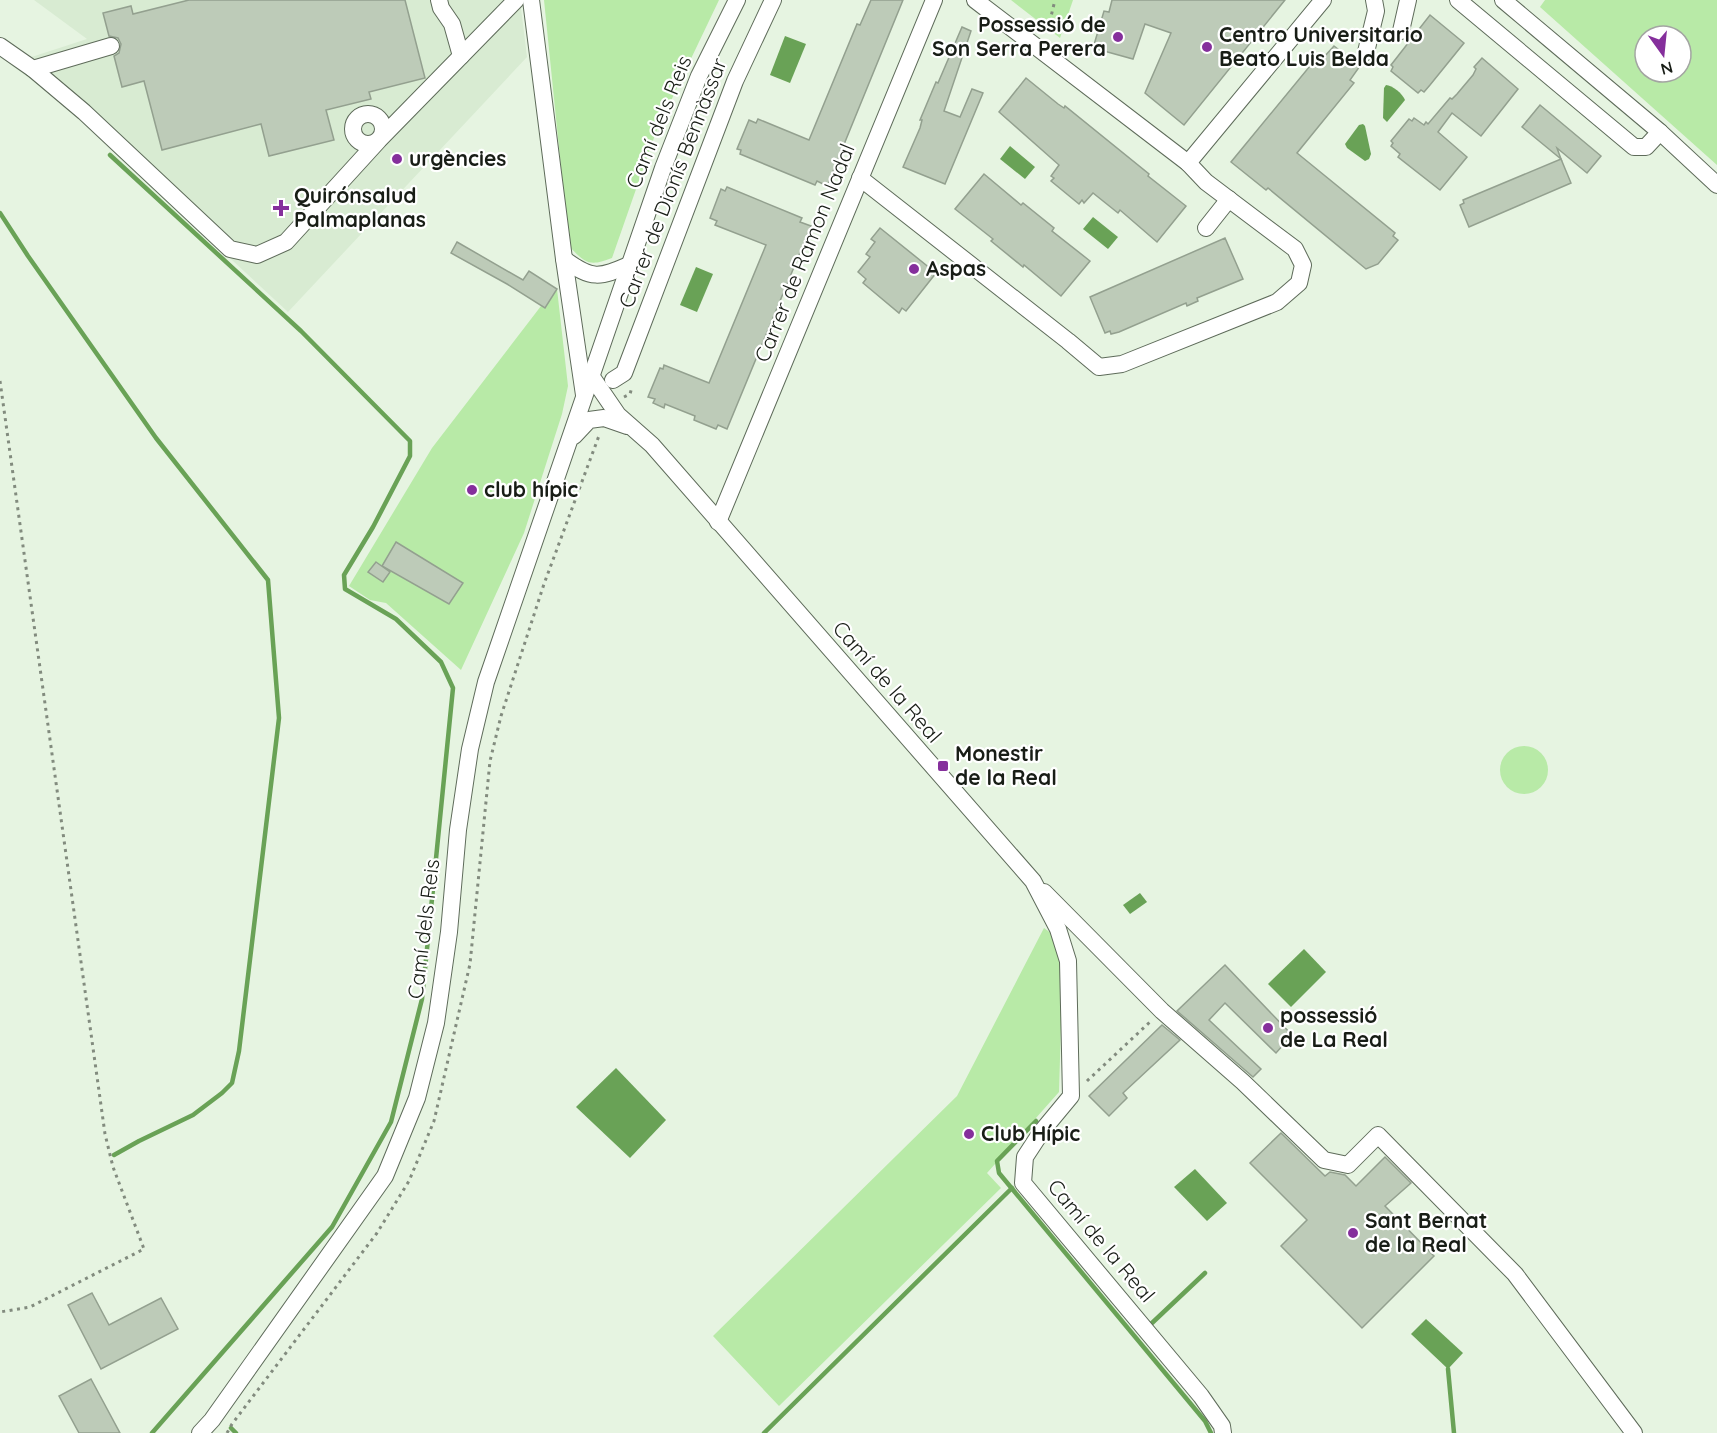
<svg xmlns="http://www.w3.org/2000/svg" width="1717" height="1433" font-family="Quicksand,sans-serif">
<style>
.built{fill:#d8ebd2}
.green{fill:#b8eaa7;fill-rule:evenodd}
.water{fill:#69a256}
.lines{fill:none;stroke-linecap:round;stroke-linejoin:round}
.stream{stroke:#69a256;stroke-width:4.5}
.building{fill:#bdcbb8;stroke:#93a08f;stroke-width:1.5}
.minor-casing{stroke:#5e6b5a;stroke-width:18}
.path{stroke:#828b7e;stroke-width:3;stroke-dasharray:3 4.5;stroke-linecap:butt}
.minor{stroke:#fff;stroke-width:16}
.poi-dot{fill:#852f9c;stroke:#fff;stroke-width:2}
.labels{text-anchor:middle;stroke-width:4.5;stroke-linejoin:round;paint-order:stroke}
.poi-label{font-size:21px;font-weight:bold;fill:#181d16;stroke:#fff;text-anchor:start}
.street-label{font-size:21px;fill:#181d16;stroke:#fff}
</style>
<rect width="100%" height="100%" fill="#e6f4e1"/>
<path class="built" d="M34,0H520L527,57L288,312L64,104L10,64L87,39Z"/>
<g class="green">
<path d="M544,0H719L656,132L612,258C589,267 585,263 569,246Z"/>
<path d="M1011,0H1073L1060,38Z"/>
<path d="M1545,0H1717V165L1540,7ZM1645,36H1681V72H1645Z"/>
<path d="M557,289L568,386L562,414L524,533L461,670L386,603L370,600L349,586L432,448L541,306L545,308Z"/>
<circle cx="1524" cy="770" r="24"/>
<path d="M1044,928L1055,936L1063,958L1059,1092L987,1173L1001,1188L779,1406L713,1336L957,1096Z"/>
</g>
<g class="water">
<path d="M785,36L806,44L790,83L770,75Z"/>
<path d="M1386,85C1392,85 1403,94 1405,100L1387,122L1383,118L1384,88Z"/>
<path d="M1363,124L1365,126L1371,154L1369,159L1365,161L1347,148L1345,144L1359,125Z"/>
<path d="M1010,146L1035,167L1025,179L1000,159Z"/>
<path d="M1093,217L1118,237L1108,249L1083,229Z"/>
<path d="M696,267L713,274L697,312L680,305Z"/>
<path d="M1140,893L1147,902L1130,914L1123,905Z"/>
<path d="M1304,949L1326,972L1291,1007L1268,984Z"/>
<path d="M616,1068L666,1120L630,1158L576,1107Z"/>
<path d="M1195,1169L1227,1203L1207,1221L1174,1187Z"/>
<path d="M1426,1319L1463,1353L1448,1369L1411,1334Z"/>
</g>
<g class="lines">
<g class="stream">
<path d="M110,155L301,331L410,441V456L373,527L344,575L345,589L396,619L441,662L453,688L422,999L391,1122L332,1227L152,1433"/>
<path d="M0,213L28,256L156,438L268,580L279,718L239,1051L232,1083L222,1093L193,1115L139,1141L114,1155"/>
<path d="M1036,1121L997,1161L999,1173L1205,1421L1211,1433"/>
<path d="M1152,1323L1205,1273"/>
<path d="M1448,1369L1454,1433"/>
<path d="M231,1428L236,1433"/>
<path d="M764,1433L1012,1188"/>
</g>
</g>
<g class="building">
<path d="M189,0H405L425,78L369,92L371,99L326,110L334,140L269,156L261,124L162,150L144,81L122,87L114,56L119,53L121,44L118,38L109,36L103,13L131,6L133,14Z"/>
<path d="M871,0H903L827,186L817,181L815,185L740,154L741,150L737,149L749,120L756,123L758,119L809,140L857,24L860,25Z"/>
<path d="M1112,0H1285L1184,125L1145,93L1171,33L1145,24L1133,59L1093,48L1104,11L1109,12Z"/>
<path d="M1430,15L1464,43L1430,85L1424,92L1421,90L1418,93L1391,71L1393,67L1391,65Z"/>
<path d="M962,27L971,31L944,111L960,117L972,89L983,93L945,184L903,167L920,128L922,120H920L936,82L938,83Z"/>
<path d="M1334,46L1360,66L1350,80L1354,83L1297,153L1395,233L1393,236L1398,240L1378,264L1366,269L1268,188L1266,190L1231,162L1319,55L1323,58Z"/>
<path d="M1482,58L1518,89L1481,136L1452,113L1438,132L1467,157L1440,190L1398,157L1400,154L1391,146L1393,143L1391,141L1409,119L1412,121L1414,118L1424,125L1426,122L1428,124L1450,98L1452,99L1457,94L1473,75L1476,69L1474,67Z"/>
<path d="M1026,78L1058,104L1064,108L1065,106L1149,174L1148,176L1186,206L1157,242L1120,210L1118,213L1093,193L1084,203L1082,200L1079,204L1051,181L1054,178L1051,176L1059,165L999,112Z"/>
<path d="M1540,105L1601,156L1587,173L1557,148L1561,159L1522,127Z"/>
<path d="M1561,159L1571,183L1469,227L1460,205L1464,203L1463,200Z"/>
<path d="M984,174L1021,205L1023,203L1054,228L1052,231L1090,261L1061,296L1024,265L1023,267L991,241L993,239L955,209Z"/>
<path d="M727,187L802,218L800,222L811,226L727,429L718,425L716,429L694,420L695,416L665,404L664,408L653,403L655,399L648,397L660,368L663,369L664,365L709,383L766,245L715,225L717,221L710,218L721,189L725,191Z"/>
<path d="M880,228L936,273L906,311L902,308L899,313L863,283L866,279L858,272L870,257L866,254L875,242L871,239Z"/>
<path d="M1225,238L1243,279L1197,298L1198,301L1187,306L1186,303L1119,332L1111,334L1110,331L1105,333L1090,297Z"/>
<path d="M457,242L523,280L529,271L557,289L545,308L507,284L451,253Z"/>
<path d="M396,542L463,583L449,604L382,566Z"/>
<path d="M376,562L390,572L383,582L368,572Z"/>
<path d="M1225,965L1292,1035L1276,1053L1225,1003L1209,1020L1261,1069L1253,1077L1177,1011Z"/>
<path d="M1162,1025L1180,1040L1123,1093L1127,1098L1109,1116L1089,1096Z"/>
<path d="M1281,1133L1325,1176L1330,1172L1345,1175L1356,1186L1385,1157L1411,1183L1385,1206L1434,1256L1362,1328L1281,1246L1307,1220L1250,1163Z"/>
<path d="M92,1293L109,1325L161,1298L178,1329L101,1369L68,1305Z"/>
<path d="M91,1379L120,1433H79L59,1396Z"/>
</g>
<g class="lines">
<defs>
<g id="minor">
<path d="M439,0L441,8L452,24L461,56"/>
<path d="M531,0L564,259L584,395"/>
<path d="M1458,0L1634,147H1646L1660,132"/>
<path d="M1503,0L1660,132L1717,185"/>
<path d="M1401,31L1408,0"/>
<path d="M0,46L33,69L84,112L230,249L257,255L286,242L379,140L516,0"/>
<path d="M1366,52L1376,11L1374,0"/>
<path d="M33,69L111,46"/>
<circle cx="368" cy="129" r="15"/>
<path d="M1188,163L1323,0"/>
<path d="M860,178L1068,341L1099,367L1122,364L1277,302L1299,283L1303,265L1295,249L1206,182L1188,163L975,0"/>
<path d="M1206,228L1229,199"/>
<path d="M564,259C592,280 599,278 631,264"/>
<path d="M592,377L618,415L652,445L1033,881L1058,929L1068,961L1071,1096L1042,1131L1025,1157L1023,1183L1201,1396L1222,1426L1223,1433"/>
<path d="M613,380L624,373L735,81L773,0"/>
<path d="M574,436L589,420L604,418L627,426"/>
<path d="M718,522L934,0"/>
<path d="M1044,892L1162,1011L1243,1082L1324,1160L1348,1165L1378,1135L1515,1274L1634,1433"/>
<path d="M200,1433L212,1420L385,1176L417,1098L436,1023L449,932L458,830L470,749L486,682L663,168L699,76L737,0"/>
</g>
</defs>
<use href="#minor" class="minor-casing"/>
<g class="path">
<path d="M1048,29L1055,0"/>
<path d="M0,381L105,1134L113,1167L144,1249L30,1307L0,1312"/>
<path d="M624,397L630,394L632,387"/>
<path d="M1087,1081L1152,1020"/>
<path d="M227,1433L232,1424L377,1233L409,1181L434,1121L470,964L490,761L501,716L544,584L600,433"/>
</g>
<use href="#minor" class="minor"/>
</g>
<g class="poi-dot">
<circle cx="1118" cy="37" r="6"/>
<circle cx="1207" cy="47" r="6"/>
<circle cx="397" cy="159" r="6"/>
<path d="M278 199h6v6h6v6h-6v6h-6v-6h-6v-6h6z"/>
<circle cx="914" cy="269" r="6"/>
<circle cx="472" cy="490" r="6"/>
<rect x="937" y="760" width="12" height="12" rx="3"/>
<circle cx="1268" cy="1028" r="6"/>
<circle cx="969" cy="1134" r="6"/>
<circle cx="1353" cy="1233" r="6"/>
</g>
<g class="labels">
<g class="poi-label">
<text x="1106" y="32" text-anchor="end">Possessió de<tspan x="1106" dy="24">Son Serra Perera</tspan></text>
<text x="1219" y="42">Centro Universitario<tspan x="1219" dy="24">Beato Luis Belda</tspan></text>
<text x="409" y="166">urgències</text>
<text x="294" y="203">Quirónsalud<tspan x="294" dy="24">Palmaplanas</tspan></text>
<text x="926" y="276">Aspas</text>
<text x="484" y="497">club hípic</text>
<text x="955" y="761">Monestir<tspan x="955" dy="24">de la Real</tspan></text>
<text x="1280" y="1023">possessió<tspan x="1280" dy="24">de La Real</tspan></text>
<text x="981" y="1141">Club Hípic</text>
<text x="1365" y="1228">Sant Bernat<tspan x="1365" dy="24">de la Real</tspan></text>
</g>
<g class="street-label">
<text transform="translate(659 122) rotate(-68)" y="7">Camí dels Reis</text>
<text transform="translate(673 183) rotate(-69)" y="7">Carrer de Dionís Bennàssar</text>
<text transform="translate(805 253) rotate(-68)" y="7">Carrer de Ramon Nadal</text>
<text transform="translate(887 682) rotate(49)" y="7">Camí de la Real</text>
<text transform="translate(424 929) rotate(-83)" y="7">Camí dels Reis</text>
<text transform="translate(1101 1241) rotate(50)" y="7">Camí de la Real</text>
</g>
</g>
<g transform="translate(1663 54) rotate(165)"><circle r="28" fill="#ffffff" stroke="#a3a5a2" stroke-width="1.5"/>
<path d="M0-4.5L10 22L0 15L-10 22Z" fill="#852f9c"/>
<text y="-9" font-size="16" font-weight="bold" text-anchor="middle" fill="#181d16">N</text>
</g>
</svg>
